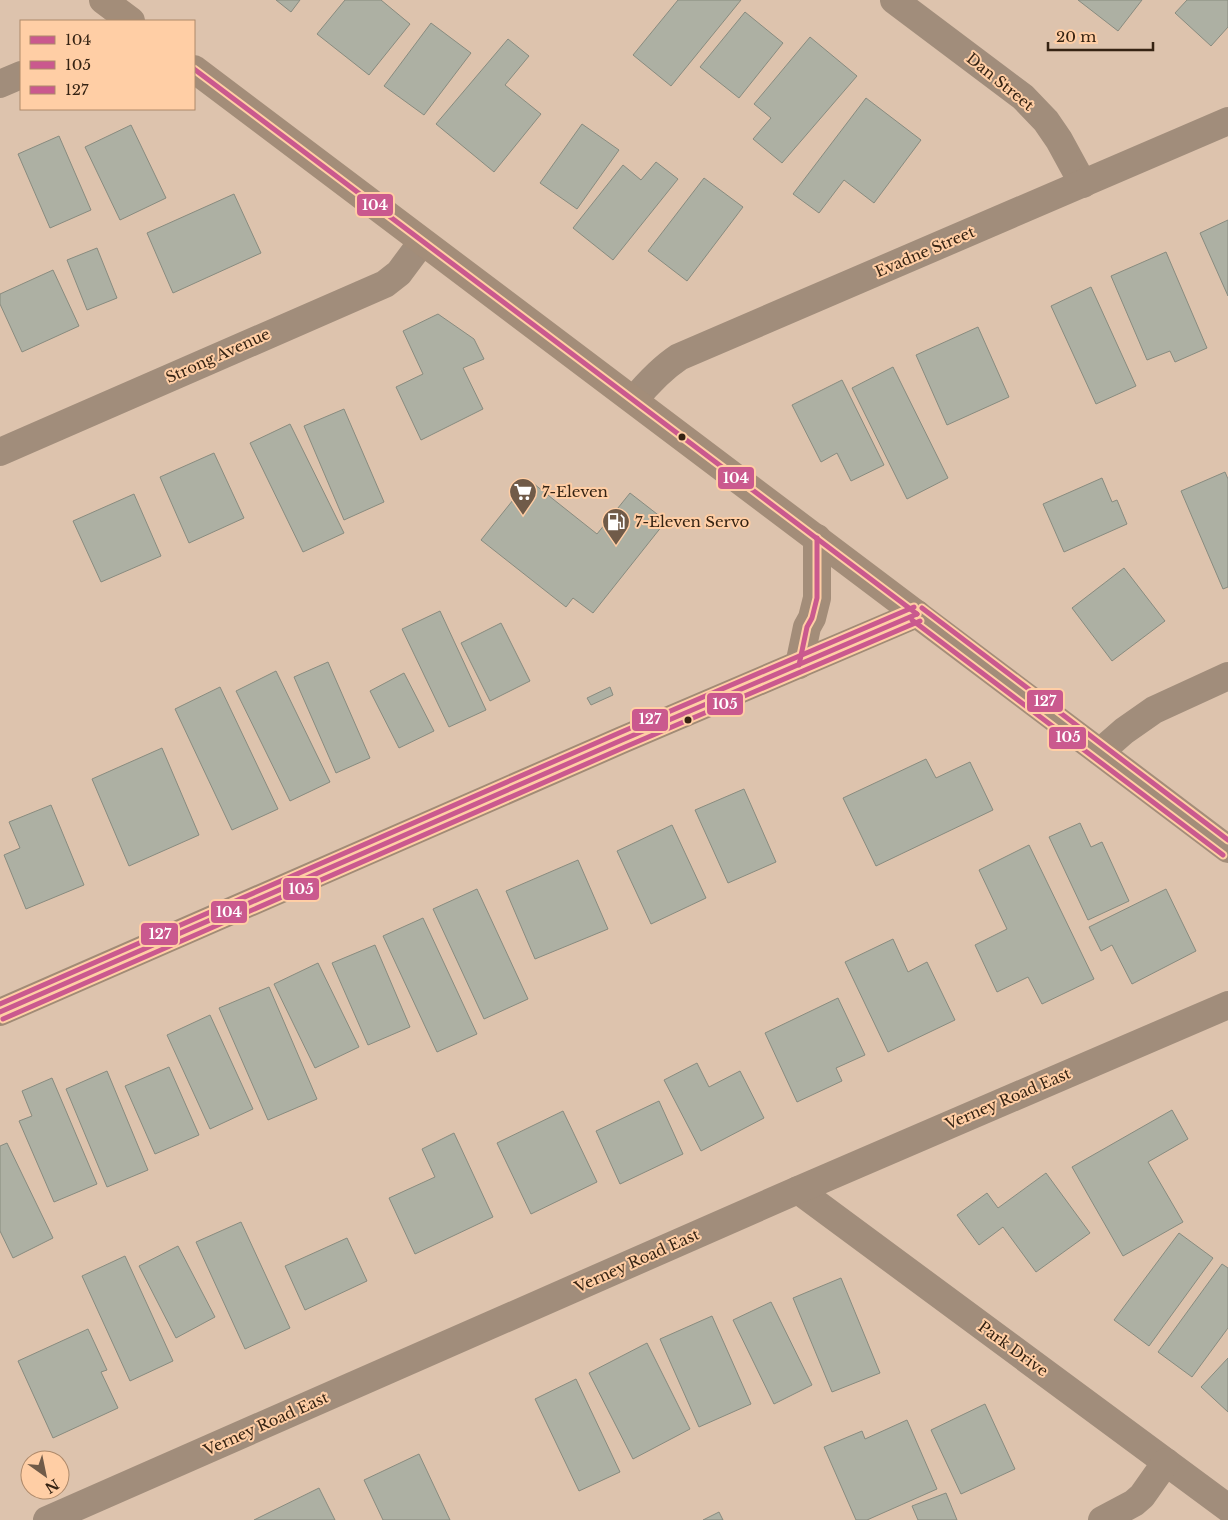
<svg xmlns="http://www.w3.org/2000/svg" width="1228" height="1520" font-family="'Libre Baskerville',serif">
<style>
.building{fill:#adb0a3;stroke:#888b7f}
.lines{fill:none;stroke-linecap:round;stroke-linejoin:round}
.street{stroke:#a18d7b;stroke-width:28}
.secondary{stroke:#a18b76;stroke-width:28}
.primary{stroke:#a38d79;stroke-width:28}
.bus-1-casing{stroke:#ffcea5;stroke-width:9}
.bus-2-casing{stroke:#ffcea5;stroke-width:9}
.bus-3-casing{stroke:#ffcea5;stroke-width:9}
.bus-1{stroke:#ca598e;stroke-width:5}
.bus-2{stroke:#ca598e;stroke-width:5}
.bus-3{stroke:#ca598e;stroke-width:5}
.bus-dot{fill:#352313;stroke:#ffcea5;stroke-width:2}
.labels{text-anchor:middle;stroke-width:4;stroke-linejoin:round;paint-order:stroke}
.street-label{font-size:15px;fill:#352313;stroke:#ffcea5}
.poi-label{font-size:15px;fill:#352313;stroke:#ffcea5;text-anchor:start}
.line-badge{stroke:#ffcea5;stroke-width:2}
.badge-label{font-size:14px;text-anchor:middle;font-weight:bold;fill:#fff}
</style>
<rect width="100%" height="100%" fill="#ddc3ad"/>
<g class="building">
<path d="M276,0H300L291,12Z"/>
<path d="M345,0H381L410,24L369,75L317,34Z"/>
<path d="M678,0H741L671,86L633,55Z"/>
<path d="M1078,0H1142L1118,31Z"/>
<path d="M1187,0H1228V27L1211,46L1175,13Z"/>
<path d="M745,12L783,43L739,98L700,67Z"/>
<path d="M431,23L471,53L424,115L384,86Z"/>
<path d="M810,37L857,76L782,163L753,139L771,118L754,104Z"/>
<path d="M508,39L529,56L505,85L541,114L494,172L436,124Z"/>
<path d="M866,98L921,140L874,203L844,180L819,213L793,194Z"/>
<path d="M582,124L619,150L577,209L540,183Z"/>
<path d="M131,125L166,198L120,220L85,147Z"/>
<path d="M59,136L91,210L50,228L18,154Z"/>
<path d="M656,162L678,179L613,260L573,228L623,165L641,180Z"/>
<path d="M704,178L743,207L687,281L648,251Z"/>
<path d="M234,194L261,253L173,293L147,233Z"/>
<path d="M1228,220V296L1200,233Z"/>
<path d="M97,248L117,298L87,310L67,260Z"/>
<path d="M1166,252L1207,348L1175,362L1170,351L1147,360L1111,276Z"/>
<path d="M53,270L79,326L22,352L0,304V294Z"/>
<path d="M1091,287L1136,386L1096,404L1051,306Z"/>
<path d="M438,314L474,339L484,359L463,368L483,409L421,440L396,387L423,374L403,331Z"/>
<path d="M978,327L1009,397L947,425L916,355Z"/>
<path d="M893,367L948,478L907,499L852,388Z"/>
<path d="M842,380L884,465L851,481L837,453L821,462L792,405Z"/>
<path d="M344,409L384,502L344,520L304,426Z"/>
<path d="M290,424L344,533L303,552L250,443Z"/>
<path d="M214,453L244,518L189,543L160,477Z"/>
<path d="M1225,472L1228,479V587L1223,589L1181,491Z"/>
<path d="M1102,478L1112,502L1117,500L1127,524L1064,552L1043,504Z"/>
<path d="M529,480L597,534L630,493L666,521L593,613L573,598L566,607L481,540Z"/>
<path d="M134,494L161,556L101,582L73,521Z"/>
<path d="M1124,568L1165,621L1112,661L1072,608Z"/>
<path d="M440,611L486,710L449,727L402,629Z"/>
<path d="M501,623L530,681L490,701L461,643Z"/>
<path d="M328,662L370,758L336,773L294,677Z"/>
<path d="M276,671L330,782L290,801L236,691Z"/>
<path d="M404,673L434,731L399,748L370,691Z"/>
<path d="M220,687L278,809L232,830L175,709Z"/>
<path d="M610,687L613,695L591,705L587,698Z"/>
<path d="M162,748L199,835L129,866L92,779Z"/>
<path d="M926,759L936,778L970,762L993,810L876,866L843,798Z"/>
<path d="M744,789L776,862L728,883L695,810Z"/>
<path d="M51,805L84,885L26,909L4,855L20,848L9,822Z"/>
<path d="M1080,823L1091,847L1102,842L1129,901L1088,920L1049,837Z"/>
<path d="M672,825L706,898L651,924L617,851Z"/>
<path d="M1029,845L1094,979L1042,1004L1028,977L997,992L975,945L1007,929L979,870Z"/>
<path d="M578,860L608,929L535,959L506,891Z"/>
<path d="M477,889L528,999L484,1019L433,909Z"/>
<path d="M1166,889L1196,951L1132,984L1112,945L1101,951L1089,927Z"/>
<path d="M423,918L477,1034L437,1052L383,936Z"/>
<path d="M893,939L908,972L927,962L955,1020L888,1052L845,962Z"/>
<path d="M375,945L410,1027L368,1045L332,963Z"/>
<path d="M318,963L359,1047L315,1068L274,984Z"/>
<path d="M269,987L317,1099L268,1120L219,1008Z"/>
<path d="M838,998L865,1055L836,1068L842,1081L797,1102L765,1033Z"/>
<path d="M210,1015L253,1109L210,1129L167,1035Z"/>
<path d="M697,1063L709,1087L740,1071L764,1118L701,1151L664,1080Z"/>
<path d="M169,1067L199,1135L155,1154L125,1086Z"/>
<path d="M107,1071L148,1170L107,1187L66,1089Z"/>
<path d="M52,1078L97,1184L54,1202L19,1121L32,1116L22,1091Z"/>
<path d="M659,1101L683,1154L620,1184L596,1131Z"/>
<path d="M1172,1110L1188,1139L1148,1162L1183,1222L1123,1256L1072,1167Z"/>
<path d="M563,1111L597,1182L531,1214L497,1143Z"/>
<path d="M454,1133L493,1217L415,1254L389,1198L435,1177L422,1149Z"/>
<path d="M7,1143L53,1238L13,1258L0,1231V1146Z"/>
<path d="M1046,1173L1090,1233L1036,1272L1003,1227L979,1245L957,1215L987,1193L998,1208Z"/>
<path d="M241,1222L290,1328L245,1349L196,1242Z"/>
<path d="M1179,1233L1213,1258L1149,1346L1114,1320Z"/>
<path d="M347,1238L367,1281L305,1310L285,1266Z"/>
<path d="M178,1246L215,1317L176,1338L139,1266Z"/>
<path d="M125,1256L173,1361L130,1381L82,1276Z"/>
<path d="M1222,1264L1228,1268V1328L1192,1377L1158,1352Z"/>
<path d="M841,1278L880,1373L832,1392L793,1298Z"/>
<path d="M771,1302L812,1385L774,1404L733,1320Z"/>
<path d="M712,1316L751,1404L699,1427L660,1339Z"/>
<path d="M88,1329L107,1370L101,1372L118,1408L53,1438L18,1361Z"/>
<path d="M647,1343L690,1429L633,1459L589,1373Z"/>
<path d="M1228,1358V1412L1201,1387Z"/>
<path d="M576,1379L620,1472L579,1491L535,1399Z"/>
<path d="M985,1404L1015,1469L961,1494L931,1430Z"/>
<path d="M907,1420L937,1489L867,1520H856L824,1447L862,1431L865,1439Z"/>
<path d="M419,1454L450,1520H383L364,1480Z"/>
<path d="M319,1488L335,1520H254Z"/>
<path d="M946,1493L957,1520H918L912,1506Z"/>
<path d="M719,1512L723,1520H703Z"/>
</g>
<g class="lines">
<g class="street">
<path d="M894,0L1023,97L1046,121L1059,140L1083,184"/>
<path d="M0,84L21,75"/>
<path d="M634,400C648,383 661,369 679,357L1228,121"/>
<path d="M0,452L385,284L399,273L422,242"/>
<path d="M1100,752L1124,731L1154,710L1228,676"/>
<path d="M798,1190L1228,1508"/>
<path d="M47,1520L798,1190L1228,1005"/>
<path d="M1102,1520L1134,1503L1142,1496L1166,1462"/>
</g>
<path class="secondary" d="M0,1012L622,740L917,614"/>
<g class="primary">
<path d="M103,0L131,21"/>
<path d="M194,69L1228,849"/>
<path d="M799,665L807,627L812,618L817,598V538"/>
</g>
<defs>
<g id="bus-1">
<path d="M194,69L917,614"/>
<path d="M799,665L807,627L812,618L817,598V538"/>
<path d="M0,1012L622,740L917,614"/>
</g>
<g id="bus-2">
<path d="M912,620L1223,855"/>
<path d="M3,1019L625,747L920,621"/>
</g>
<g id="bus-3">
<path d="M922,608L1228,840"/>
<path d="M0,1004L619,733L914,607"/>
</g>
</defs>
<use href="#bus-1" class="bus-1-casing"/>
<use href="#bus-2" class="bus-2-casing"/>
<use href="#bus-3" class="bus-3-casing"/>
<use href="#bus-1" class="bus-1"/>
<use href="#bus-2" class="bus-2"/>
<use href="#bus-3" class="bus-3"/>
</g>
<defs>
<symbol id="supermarket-pin" viewBox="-11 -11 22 30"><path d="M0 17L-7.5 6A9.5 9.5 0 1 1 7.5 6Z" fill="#705b49" stroke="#ffcea5"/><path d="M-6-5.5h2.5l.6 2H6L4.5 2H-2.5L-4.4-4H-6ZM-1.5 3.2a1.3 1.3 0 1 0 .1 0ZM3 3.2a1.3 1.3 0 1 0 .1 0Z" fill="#fff"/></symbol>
<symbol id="fuel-pin" viewBox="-11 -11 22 30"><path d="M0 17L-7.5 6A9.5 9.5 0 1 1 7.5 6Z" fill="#705b49" stroke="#ffcea5"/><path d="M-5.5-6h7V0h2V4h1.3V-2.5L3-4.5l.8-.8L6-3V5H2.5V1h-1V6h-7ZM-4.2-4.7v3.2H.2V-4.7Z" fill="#fff"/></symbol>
</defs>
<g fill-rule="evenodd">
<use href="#supermarket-pin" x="507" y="476" width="32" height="43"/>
<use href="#fuel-pin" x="600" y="506" width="32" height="43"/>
</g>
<g class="bus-dot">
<circle cx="682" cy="437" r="4.5"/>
<circle cx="688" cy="720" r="4.5"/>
</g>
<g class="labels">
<g class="street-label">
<text transform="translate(1000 82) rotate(39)" y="5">Dan Street</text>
<text transform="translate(925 252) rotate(-23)" y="5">Evadne Street</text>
<text transform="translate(218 356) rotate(-24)" y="5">Strong Avenue</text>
<text transform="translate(1008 1099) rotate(-23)" y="5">Verney Road East</text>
<text transform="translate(637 1261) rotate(-24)" y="5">Verney Road East</text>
<text transform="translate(1013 1349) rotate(36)" y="5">Park Drive</text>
<text transform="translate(266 1424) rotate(-24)" y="5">Verney Road East</text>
</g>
<g class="poi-label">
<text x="542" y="497">7-Eleven</text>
<text x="635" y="527">7-Eleven Servo</text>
</g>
</g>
<g class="line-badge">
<rect x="356" y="193" width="38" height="24" rx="5" fill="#ca598e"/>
<rect x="717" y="466" width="38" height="24" rx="5" fill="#ca598e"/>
<rect x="1026" y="689" width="38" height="24" rx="5" fill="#ca598e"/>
<rect x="706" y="692" width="38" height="24" rx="5" fill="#ca598e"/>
<rect x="631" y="708" width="38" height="24" rx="5" fill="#ca598e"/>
<rect x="1048" y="726" width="39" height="24" rx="5" fill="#ca598e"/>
<rect x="282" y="877" width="38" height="24" rx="5" fill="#ca598e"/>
<rect x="210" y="900" width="38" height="24" rx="5" fill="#ca598e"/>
<rect x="140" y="922" width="39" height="24" rx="5" fill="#ca598e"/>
</g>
<g class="badge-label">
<text x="375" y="210">104</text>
<text x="736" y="483">104</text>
<text x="1045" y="706">127</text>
<text x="725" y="709">105</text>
<text x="650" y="724">127</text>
<text x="1068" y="742">105</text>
<text x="301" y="894">105</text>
<text x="229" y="917">104</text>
<text x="160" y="939">127</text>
</g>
<rect x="20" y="20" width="175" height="90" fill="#ffcea5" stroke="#ae8a6b"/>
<rect x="30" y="36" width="25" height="8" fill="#ca598e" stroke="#ae8a6b"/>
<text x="65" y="45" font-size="15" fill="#352313">104</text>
<rect x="30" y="61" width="25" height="8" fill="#ca598e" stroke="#ae8a6b"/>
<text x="65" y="70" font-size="15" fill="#352313">105</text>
<rect x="30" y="86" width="25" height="8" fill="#ca598e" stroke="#ae8a6b"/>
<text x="65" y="95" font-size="15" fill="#352313">127</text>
<g transform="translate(45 1475) rotate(147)"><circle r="24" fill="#ffcea5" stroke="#ae8a6b"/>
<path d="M0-4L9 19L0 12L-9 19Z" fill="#705b49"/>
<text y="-8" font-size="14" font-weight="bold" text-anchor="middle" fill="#352313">N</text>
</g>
<path d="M1048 42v8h105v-8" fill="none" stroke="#352313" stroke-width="2.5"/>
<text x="1056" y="42" font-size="15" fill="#352313" stroke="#ffcea5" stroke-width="4" paint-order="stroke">20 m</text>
</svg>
